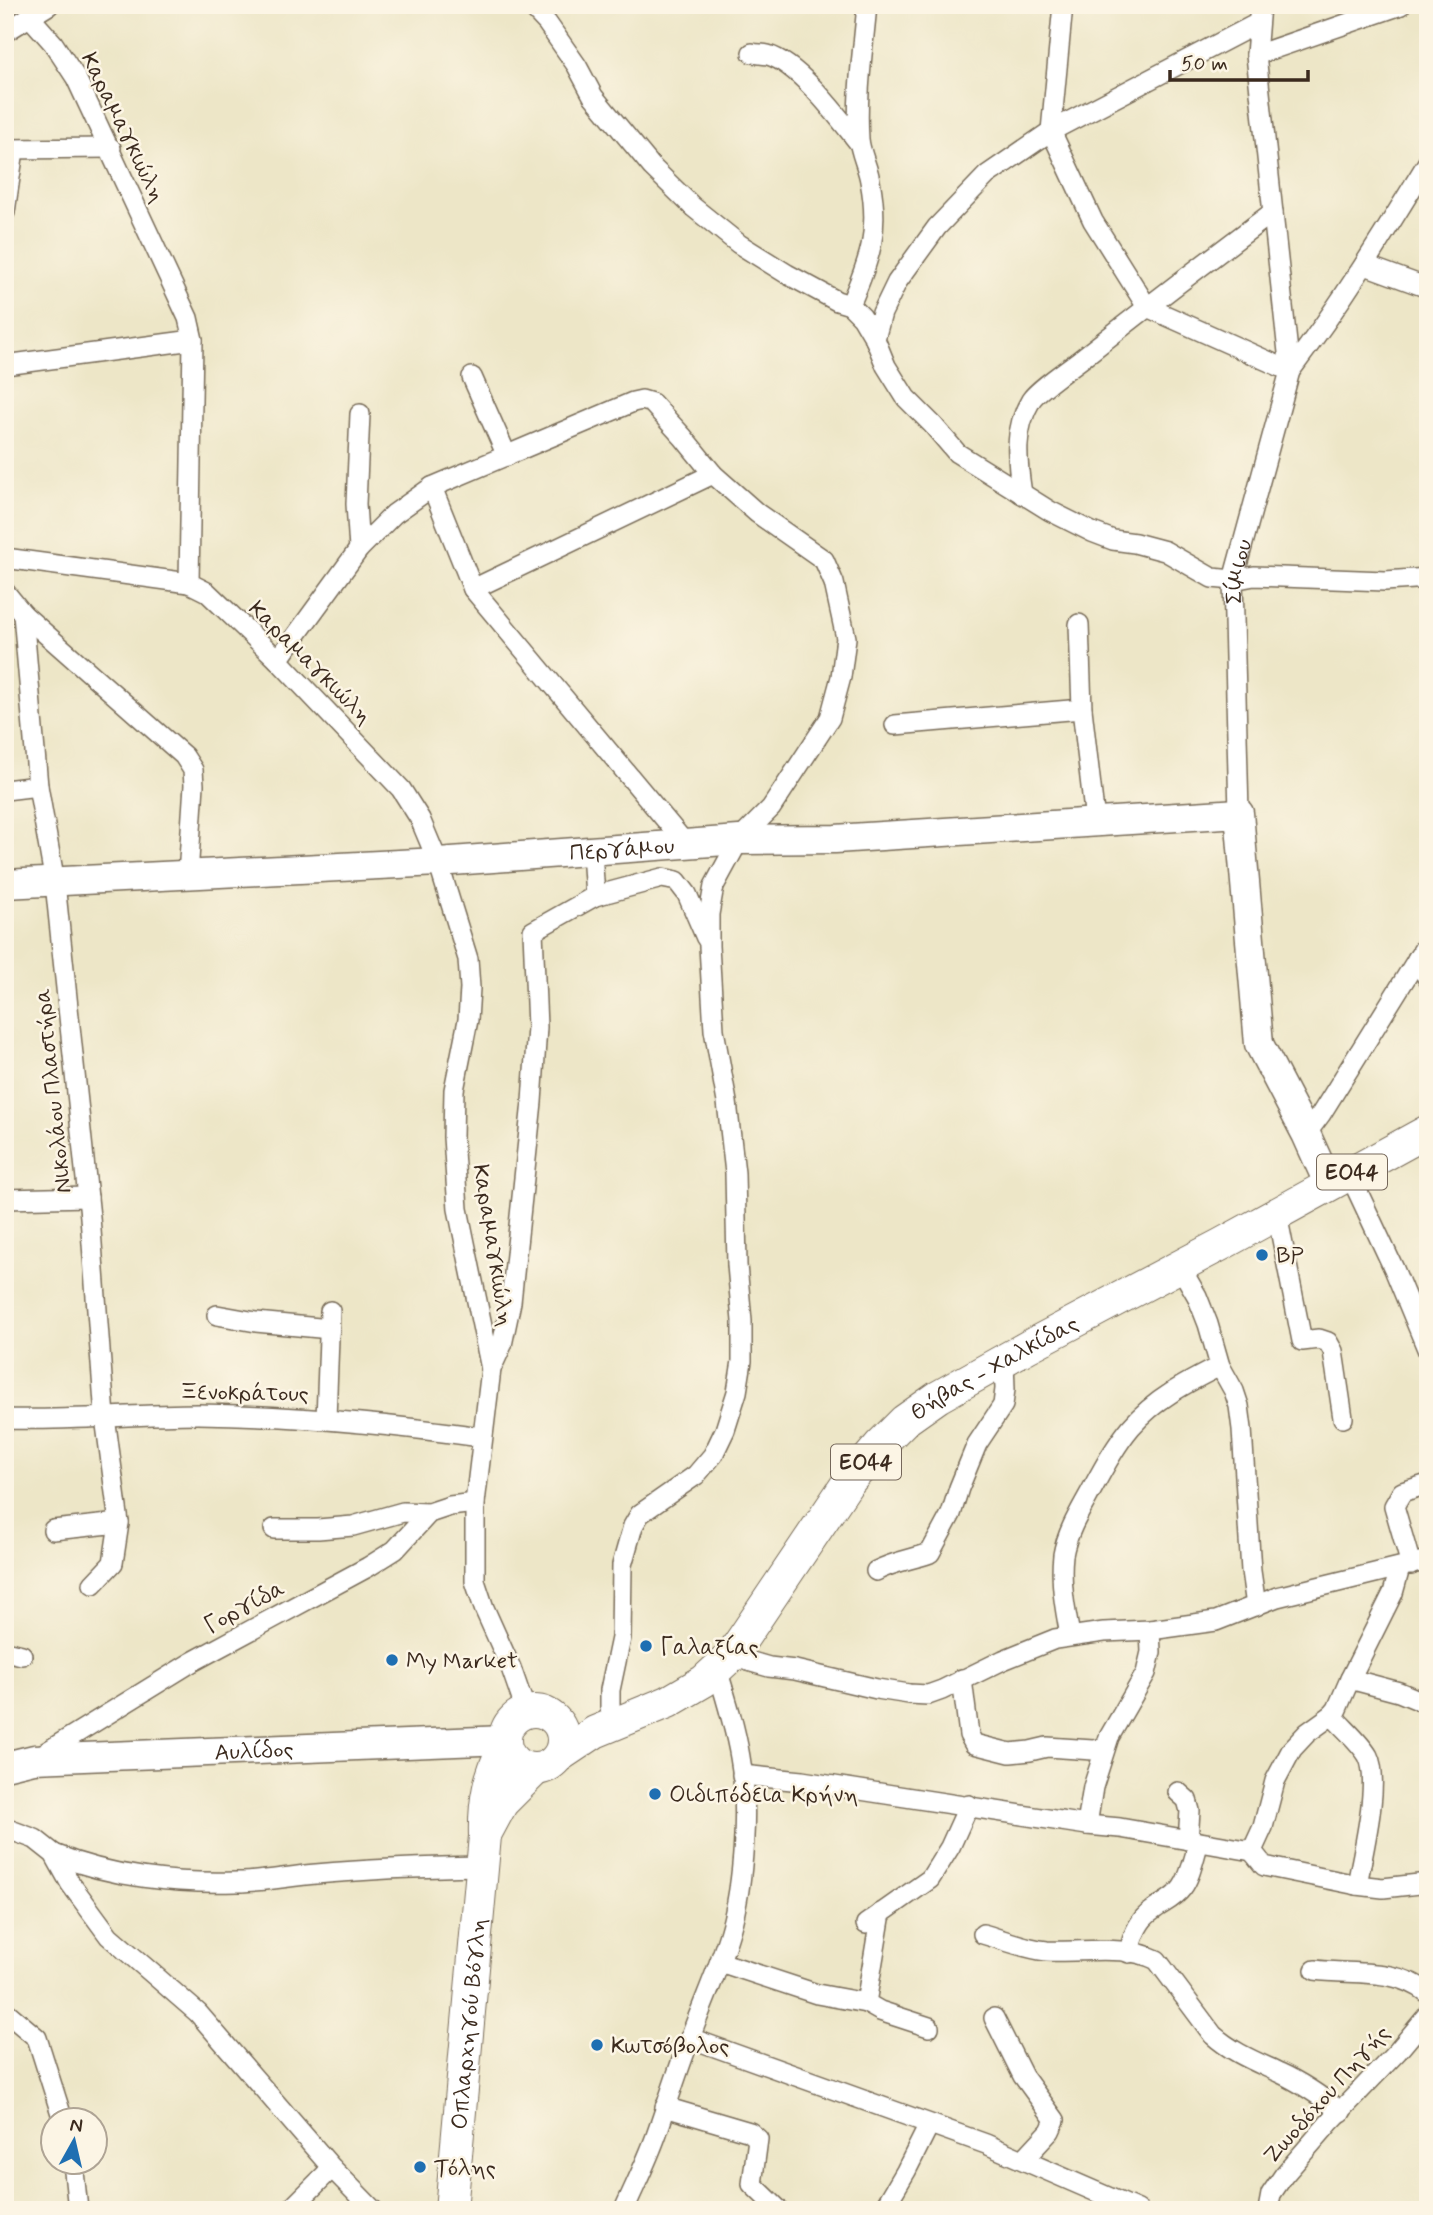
<svg xmlns="http://www.w3.org/2000/svg" width="1433" height="2215" font-family="Mynerve,sans-serif">
<style>
.lines{fill:none;stroke-linecap:round;stroke-linejoin:round}
.street-casing{stroke:#796c59;stroke-width:22}
.secondary-casing{stroke:#796c59;stroke-width:31}
.primary-casing{stroke:#796c59;stroke-width:34}
.street{stroke:#fff;stroke-width:19}
.secondary{stroke:#fff;stroke-width:28}
.primary{stroke:#fff;stroke-width:32}
.poi-dot{fill:#1f6fb2;stroke:#fcf5e5;stroke-width:2.5}
.labels{text-anchor:middle;stroke-width:5;stroke-linejoin:round;paint-order:stroke}
.shield{fill:#fcf5e5;stroke:#75675a;stroke-width:2}
.shield-label{font-size:21px;font-weight:bold;fill:#3b2a1e}
.street-label{font-size:23px;fill:#3b2a1e;stroke:#fcf5e5}
.poi-label{font-size:23px;fill:#3b2a1e;stroke:#fcf5e5;text-anchor:start}
</style>
<rect width="100%" height="100%" fill="#fcf5e5"/>
<filter id="ink" filterUnits="userSpaceOnUse"><feTurbulence type="fractalNoise" baseFrequency=".0143" numOctaves="2"/><feDisplacementMap in="SourceGraphic" scale="14" xChannelSelector="R" yChannelSelector="G"/><feConvolveMatrix kernelMatrix="1 2 1 2 8 2 1 2 1" color-interpolation-filters="sRGB"/></filter>
<filter id="wash" filterUnits="userSpaceOnUse"><feTurbulence type="fractalNoise" baseFrequency=".00686" numOctaves="4" result="noise"/><feDisplacementMap in="SourceGraphic" scale="28" xChannelSelector="R" yChannelSelector="G"/><feGaussianBlur stdDeviation="1.57" result="paint"/><feColorMatrix in="noise" values="0 0 0 0 0 0 0 0 0 0 0 0 0 0 0 0 0 1.4 0 .05"/><feComposite in="paint" operator="in"/></filter>
<g filter="url(#wash)">
<rect width="100%" height="100%" fill="#ede6c7"/>
</g>
<g filter="url(#ink)">
<g class="lines">
<defs>
<g id="street">
<path d="M530,5L547,23L577,66L593,96L652,167L693,207L739,244L787,274L837,301L850,305L862,317L875,339L886,366L906,398L933,425L957,453L1050,511L1092,532L1113,540L1135,543L1165,551L1212,578L1233,580L1254,576L1385,581L1428,578"/>
<path d="M1063,5L1051,131L1093,221L1147,307L1290,371C1341,304 1384,234 1428,162"/>
<path d="M29,16L53,43L76,78L188,318L193,340L189,583L207,592L278,660L401,789L420,819L438,862L468,959L470,988L468,1020L454,1090L453,1137L458,1209L491,1369"/>
<path d="M5,32L49,5"/>
<path d="M752,53C757,54 763,54 768,55C799,64 839,118 859,143"/>
<path d="M1256,55L1401,5"/>
<path d="M5,149L111,148"/>
<path d="M5,212L14,150"/>
<path d="M1365,265L1428,288"/>
<path d="M850,305C870,259 880,232 870,181C868,167 860,153 859,139C856,95 863,50 867,5"/>
<path d="M875,339L882,313L897,282L937,227L987,175L1051,131L1258,23"/>
<path d="M5,365L193,340"/>
<path d="M472,377L507,456"/>
<path d="M432,487L473,589L685,843"/>
<path d="M1022,494C1017,461 1013,430 1031,400C1039,388 1073,366 1085,356C1147,307 1210,259 1273,212"/>
<path d="M359,549L356,504L360,414"/>
<path d="M5,558L189,583"/>
<path d="M473,589L713,474"/>
<path d="M5,592L23,614L38,786L55,883L90,1217L105,1417L119,1523L113,1563L93,1584"/>
<path d="M23,614L184,756L193,770L194,785L188,875"/>
<path d="M1079,624L1082,709L1095,821"/>
<path d="M278,660L359,549L394,514L432,487L633,402L642,400L652,403L683,437L713,474L757,513L824,560L834,583L846,638L841,677L830,718L771,808L739,840L714,886L709,914V946L714,1030L727,1102L735,1173L737,1265L742,1321V1361L737,1392L725,1430L713,1455L696,1475L640,1514L633,1526L622,1565L621,1638L610,1690V1708L614,1724"/>
<path d="M895,725L1082,709"/>
<path d="M5,790L38,786"/>
<path id="s1" d="M1239,813L1233,580L1290,371L1256,55L1260,5"/>
<path d="M595,896L662,878L677,881L687,894L706,938"/>
<path d="M1417,959L1428,979"/>
<path d="M1306,1134L1321,1114L1428,942"/>
<path d="M1349,1173L1394,1269L1428,1351"/>
<path d="M5,1199L88,1197"/>
<path d="M1277,1214L1302,1341L1319,1339L1328,1342L1333,1351L1343,1418"/>
<path d="M1179,1265L1197,1296L1208,1324L1220,1366L1234,1391L1239,1406L1242,1429L1251,1571L1256,1606"/>
<path d="M217,1315L256,1322L330,1329"/>
<path d="M5,1419C70,1421 134,1414 198,1414C293,1415 387,1424 481,1437"/>
<path d="M326,1419L330,1311"/>
<path d="M274,1529H318L353,1526L403,1512L429,1513"/>
<path d="M53,1530L119,1523"/>
<path d="M1411,1565L1394,1506L1402,1492L1428,1484"/>
<path d="M876,1571C895,1561 910,1560 930,1553L951,1514L959,1488L977,1444L1003,1405L1005,1389L1004,1360"/>
<path d="M1070,1635C1065,1609 1060,1582 1063,1555C1067,1532 1080,1511 1091,1491C1103,1469 1115,1446 1131,1427C1155,1399 1188,1382 1220,1366"/>
<path d="M5,1651L22,1655"/>
<path d="M731,1656L769,1667L795,1670L877,1689L909,1694L928,1695L942,1690L1003,1660L1055,1639L1104,1632L1150,1630L1216,1621L1277,1597L1428,1560"/>
<path d="M962,1679L969,1735L974,1744L1010,1753L1030,1751L1047,1747L1093,1750L1105,1748"/>
<path d="M1350,1679L1399,1692L1428,1704"/>
<path d="M526,1711L511,1668L484,1608L475,1581V1503L491,1369L502,1345L511,1302L532,1102L537,1027L533,931L595,896L592,852"/>
<path d="M1332,1715C1343,1728 1360,1742 1368,1756C1381,1781 1362,1856 1357,1885"/>
<path d="M38,1757L192,1662L368,1567L395,1550L429,1513L450,1506L475,1503"/>
<path d="M742,1775L802,1781L1087,1825L1120,1828L1252,1851L1263,1827L1275,1781L1292,1749L1307,1733L1332,1715L1337,1709L1350,1679L1393,1593L1400,1568"/>
<path d="M1178,1792L1187,1800L1190,1811L1188,1840"/>
<path d="M1087,1825L1093,1787L1109,1737L1146,1673L1151,1652L1150,1630"/>
<path d="M5,1828L35,1839L54,1854L70,1883L109,1936L198,2013L332,2168L373,2210"/>
<path d="M1252,1851L1264,1866L1357,1885L1383,1888L1428,1883"/>
<path d="M54,1854C110,1877 177,1884 237,1882C263,1882 290,1876 316,1874C371,1869 426,1867 481,1866"/>
<path d="M866,1924L930,1879L950,1847L969,1805"/>
<path d="M983,1934C1004,1940 1026,1949 1047,1951C1082,1953 1125,1944 1157,1960L1213,2035C1233,2053 1257,2062 1280,2073C1302,2083 1322,2097 1341,2112"/>
<path d="M1129,1953C1132,1937 1138,1920 1152,1911C1162,1903 1174,1899 1182,1888C1191,1876 1194,1857 1199,1842"/>
<path d="M720,1962L817,1994L866,2003L880,2011L929,2027"/>
<path d="M1315,1970C1353,1975 1396,1967 1428,1993"/>
<path d="M866,2003L881,1913"/>
<path d="M5,2011L37,2038L63,2120"/>
<path d="M994,2018L1023,2076L1055,2120L1050,2131L1024,2159"/>
<path d="M690,2038L986,2144L1138,2210"/>
<path d="M665,2107L750,2132L758,2139L752,2184L779,2210"/>
<path d="M73,2162L78,2210"/>
<path d="M290,2210L332,2168"/>
<path d="M624,2210C635,2185 647,2161 656,2136C667,2105 677,2072 689,2041C702,2004 719,1969 730,1931C744,1884 749,1805 740,1757C735,1727 726,1698 717,1669"/>
<path d="M883,2210L906,2171L929,2125"/>
<path d="M1268,2210L1271,2194L1284,2175L1329,2123L1397,2052L1428,2015"/>
</g>
<g id="secondary">
<path id="s2" d="M5,884L438,862L739,840L835,839L1239,813L1259,1044L1306,1134L1329,1185"/>
<path id="s3" d="M5,1766L34,1759L505,1740"/>
</g>
<g id="primary">
<circle cx="534" cy="1740" r="29"/>
<path id="s4" d="M559,1756L595,1732L668,1702L704,1681L731,1656L847,1484L880,1445L904,1421L938,1397L1029,1346L1222,1244L1428,1131"/>
<path d="M487,1831L502,1803L536,1769"/>
<path id="s5" d="M451,2210L485,1836C484,1801 489,1776 505,1745"/>
</g>
</defs>
<use href="#street" class="street-casing"/>
<use href="#secondary" class="secondary-casing"/>
<use href="#primary" class="primary-casing"/>
<use href="#street" class="street"/>
<use href="#secondary" class="secondary"/>
<use href="#primary" class="primary"/>
</g>
</g>
<g class="poi-dot">
<circle cx="1262" cy="1255" r="7"/>
<circle cx="646" cy="1646" r="7"/>
<circle cx="392" cy="1660" r="7"/>
<circle cx="655" cy="1794" r="7"/>
<circle cx="597" cy="2045" r="7"/>
<circle cx="420" cy="2167" r="7"/>
</g>
<g class="labels">
<g class="shield">
<rect x="1317" y="1154.5" width="70" height="35" rx="5"/>
<rect x="831" y="1444.5" width="70" height="35" rx="5"/>
</g>
<g class="shield-label">
<text x="1352" y="1179">ΕΟ44</text>
<text x="866" y="1469">ΕΟ44</text>
</g>
<g class="street-label">
<text transform="translate(124 127) rotate(64)" y="8">Καραμαγκιώλη</text>
<text dy="8" stroke="none"><textPath href="#s1" startOffset="242">Σίμιου</textPath></text>
<text transform="translate(311 662) rotate(45)" y="8">Καραμαγκιώλη</text>
<text dy="8" stroke="none"><textPath href="#s2" startOffset="618">Περγάμου</textPath></text>
<text transform="translate(52 1091) rotate(-96)" y="8">Νικολάου Πλαστήρα</text>
<text transform="translate(494 1245) rotate(81)" y="8">Καραμαγκιώλη</text>
<text dy="8" stroke="none"><textPath href="#s4" startOffset="598">Θήβας - Χαλκίδας</textPath></text>
<text transform="translate(244 1392) rotate(1)" y="8">Ξενοκράτους</text>
<text transform="translate(244 1606) rotate(-28)" y="8">Γοργίδα</text>
<text dy="8" stroke="none"><textPath href="#s3" startOffset="250">Αυλίδος</textPath></text>
<text dy="8" stroke="none"><textPath href="#s5" startOffset="187">Οπλαρχηγού Βόγλη</textPath></text>
<text transform="translate(1326 2094) rotate(-48)" y="8">Ζωοδόχου Πηγής</text>
</g>
<g class="poi-label">
<text x="1276" y="1263">BP</text>
<text x="660" y="1654">Γαλαξίας</text>
<text x="406" y="1668">My Market</text>
<text x="669" y="1802">Οιδιπόδεια Κρήνη</text>
<text x="611" y="2053">Κωτσόβολος</text>
<text x="434" y="2175">Τόλης</text>
</g>
</g>
<rect width="1433" height="2215" fill="none" stroke="#fcf5e5" stroke-width="28"/>
<g transform="translate(74 2141) rotate(8)"><circle r="33" fill="#fcf5e5" stroke="#afa495" stroke-width="2"/>
<path d="M0-5L12 26L0 18L-12 26Z" fill="#1f6fb2"/>
<text y="-10" font-size="19" font-weight="bold" text-anchor="middle" fill="#3b2a1e">N</text>
</g>
<path d="M1170 70v10h138v-10" fill="none" stroke="#3b2a1e" stroke-width="3.5"/>
<text x="1181" y="70" font-size="21" fill="#3b2a1e" stroke="#fcf5e5" stroke-width="5" paint-order="stroke">50 m</text>
</svg>
